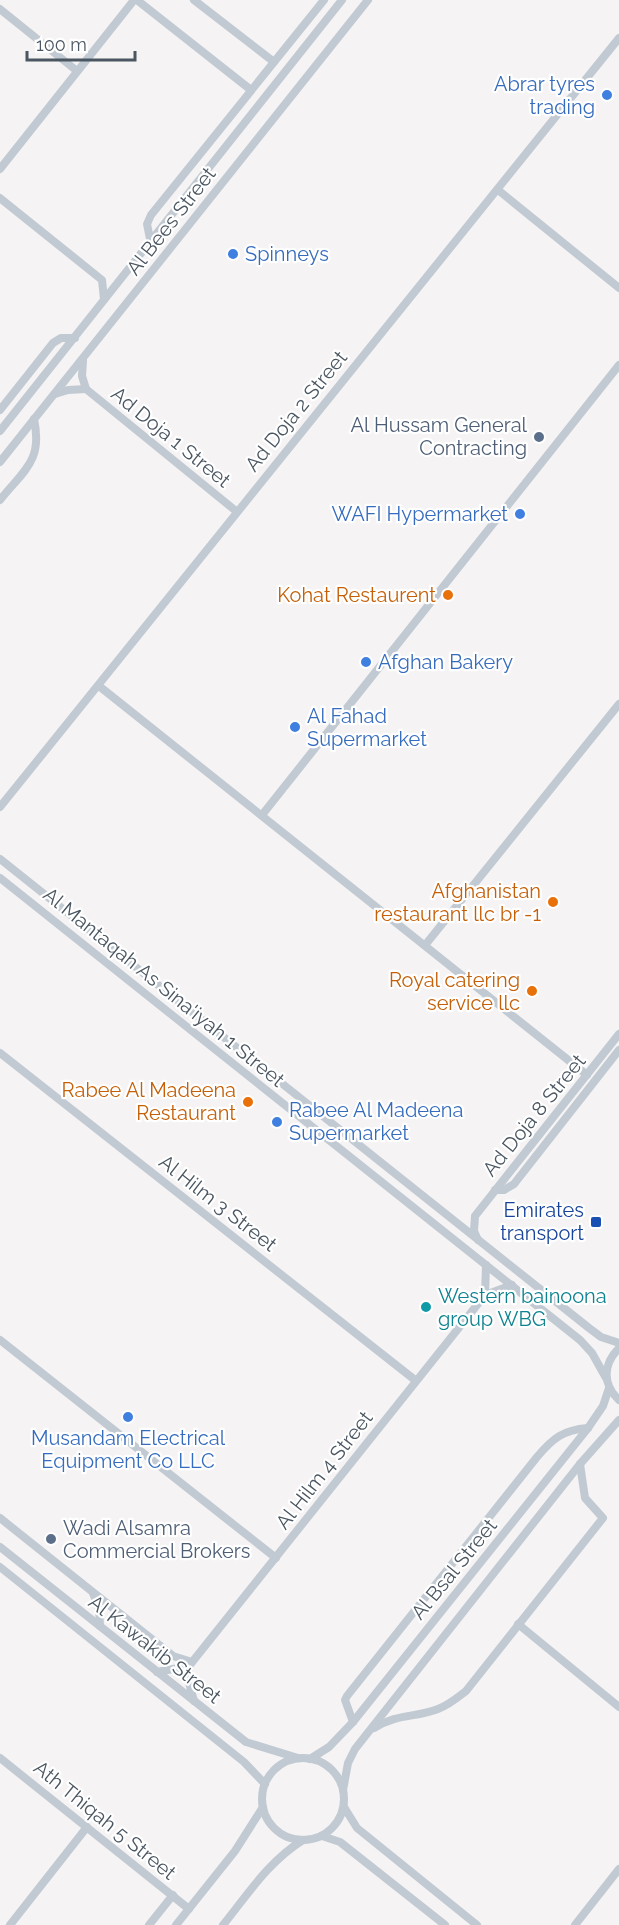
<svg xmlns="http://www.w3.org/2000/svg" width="619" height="1925" font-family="Raleway,sans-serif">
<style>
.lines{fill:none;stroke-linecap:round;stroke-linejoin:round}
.minor{stroke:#c1cad2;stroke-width:8}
.shop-dot{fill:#3f7fe0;stroke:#fff;stroke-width:2}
.service-dot{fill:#5c6f8a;stroke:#fff;stroke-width:2}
.food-dot{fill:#e8710a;stroke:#fff;stroke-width:2}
.transit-dot{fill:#1a4fb4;stroke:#fff;stroke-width:2}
.culture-dot{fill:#0f9aa8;stroke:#fff;stroke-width:2}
.labels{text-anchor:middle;stroke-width:4.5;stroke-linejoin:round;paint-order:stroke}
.shop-label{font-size:20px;fill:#366cbe;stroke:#fff;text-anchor:start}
.street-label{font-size:20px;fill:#4a5661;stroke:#fff}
.service-label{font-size:20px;fill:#4e5e75;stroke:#fff;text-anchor:end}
.food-label{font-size:20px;fill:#c56008;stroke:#fff;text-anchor:end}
.transit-label{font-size:20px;fill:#164399;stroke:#fff;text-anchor:end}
.culture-label{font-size:20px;fill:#0d838f;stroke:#fff;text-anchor:start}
</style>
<rect width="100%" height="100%" fill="#f5f3f3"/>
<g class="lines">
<g class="minor">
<path d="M137,0L251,90"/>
<path d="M194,0L274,62"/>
<path d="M0,9L77,71"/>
<path d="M0,169L134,0"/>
<path d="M498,190L619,288"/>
<path d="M0,198L102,280L104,299"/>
<path d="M150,239L147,224L151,215L324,0"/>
<path d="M83,361L82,376L86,389L236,511"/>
<path d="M55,394L68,390L86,389"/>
<path d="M0,410L53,343L61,338H75"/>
<path d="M0,431L342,0"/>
<path d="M0,462L368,0"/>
<path d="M0,500C24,470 43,461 34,419"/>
<path d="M99,686L587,1075"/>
<path d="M0,807L619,38"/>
<path d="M262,815L619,365"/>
<path d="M0,859L589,1328L601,1337L619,1343"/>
<path d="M0,878L580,1340L592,1353L606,1378"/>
<path d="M426,944L619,704"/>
<path d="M0,1053L415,1380"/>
<path d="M495,1190H504L514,1184L619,1050"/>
<path d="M478,1240L474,1231L475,1216L619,1034"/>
<path d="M485,1295L486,1265"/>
<path d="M0,1340L276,1558"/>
<path d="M619,1348C603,1364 602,1384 619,1400"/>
<path d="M0,1518L173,1656L192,1662"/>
<path d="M0,1547L246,1742L298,1758"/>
<path d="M0,1567L244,1762L265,1784"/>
<path d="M93,1593L99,1609L100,1626"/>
<path d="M518,1624L619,1707"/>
<path d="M157,1672L189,1666"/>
<path d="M194,1701L188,1679L189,1666L485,1295L512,1285"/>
<path d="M353,1722L345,1700L347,1696L537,1457C553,1438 563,1430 588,1428"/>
<path d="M374,1728C398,1713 415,1718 438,1709C449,1705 457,1698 466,1691L603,1518L585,1498L580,1464"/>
<circle cx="303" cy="1799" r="41"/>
<path d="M0,1758L189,1909"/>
<path d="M310,1759L329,1747L353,1722L588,1428L603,1406L609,1388"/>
<path d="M343,1790L348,1763L355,1749L580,1464L619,1420"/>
<path d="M344,1807L357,1828L477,1925"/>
<path d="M322,1836L340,1842L445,1925"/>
<path d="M10,1925L87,1827"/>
<path d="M149,1925L173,1895"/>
<path d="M176,1925L235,1851L263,1807"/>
<path d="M223,1925C248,1894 269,1861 303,1840"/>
<path d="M575,1925L619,1869"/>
</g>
</g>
<g class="shop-dot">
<circle cx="607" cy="95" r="6"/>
<circle cx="233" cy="254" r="6"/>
<circle cx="520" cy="514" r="6"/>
<circle cx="366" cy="662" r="6"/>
<circle cx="295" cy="727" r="6"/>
<circle cx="277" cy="1122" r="6"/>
<circle cx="128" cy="1417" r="6"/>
</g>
<g class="service-dot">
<circle cx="539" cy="437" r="6"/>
<circle cx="51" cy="1539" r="6"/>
</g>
<g class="food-dot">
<circle cx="448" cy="595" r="6"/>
<circle cx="553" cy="902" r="6"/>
<circle cx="532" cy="991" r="6"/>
<circle cx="248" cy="1102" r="6"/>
</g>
<rect class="transit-dot" x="590" y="1216" width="12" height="12" rx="3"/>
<circle class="culture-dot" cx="426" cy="1307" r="6"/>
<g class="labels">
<g class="shop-label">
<text x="595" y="91" text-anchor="end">Abrar tyres<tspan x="595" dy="23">trading</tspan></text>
<text x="245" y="261">Spinneys</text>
<text x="508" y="521" text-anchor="end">WAFI Hypermarket</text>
<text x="378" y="669">Afghan Bakery</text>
<text x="307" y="723">Al Fahad<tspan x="307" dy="23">Supermarket</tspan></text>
<text x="289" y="1117">Rabee Al Madeena<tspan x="289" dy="23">Supermarket</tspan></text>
<text x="128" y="1445" text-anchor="middle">Musandam Electrical<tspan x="128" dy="23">Equipment Co LLC</tspan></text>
</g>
<g class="street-label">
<text transform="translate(171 221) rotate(-52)" y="7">Al Bees Street</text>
<text transform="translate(296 411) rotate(-51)" y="7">Ad Doja 2 Street</text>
<text transform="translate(171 437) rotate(39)" y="7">Ad Doja 1 Street</text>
<text transform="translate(164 987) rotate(39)" y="7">Al Mantaqah As Sina'iyah 1 Street</text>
<text transform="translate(534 1115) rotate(-51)" y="7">Ad Doja 8 Street</text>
<text transform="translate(218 1203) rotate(38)" y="7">Al Hilm 3 Street</text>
<text transform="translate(324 1470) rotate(-52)" y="7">Al Hilm 4 Street</text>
<text transform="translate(454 1569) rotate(-51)" y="7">Al Bsal Street</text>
<text transform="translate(155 1649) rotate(38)" y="7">Al Kawakib Street</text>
<text transform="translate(105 1820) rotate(39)" y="7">Ath Thiqah 5 Street</text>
</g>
<g class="service-label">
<text x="527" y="432">Al Hussam General<tspan x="527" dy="23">Contracting</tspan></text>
<text x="63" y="1535" text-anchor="start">Wadi Alsamra<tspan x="63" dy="23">Commercial Brokers</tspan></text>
</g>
<g class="food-label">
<text x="436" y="602">Kohat Restaurent</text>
<text x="541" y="898">Afghanistan<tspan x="541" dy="23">restaurant llc br -1</tspan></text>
<text x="520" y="987">Royal catering<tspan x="520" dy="23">service llc</tspan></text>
<text x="236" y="1097">Rabee Al Madeena<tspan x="236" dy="23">Restaurant</tspan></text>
</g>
<g class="transit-label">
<text x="584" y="1217">Emirates<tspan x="584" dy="23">transport</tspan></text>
</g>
<g class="culture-label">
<text x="438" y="1303">Western bainoona<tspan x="438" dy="23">group WBG</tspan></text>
</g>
</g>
<path d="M27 51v9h108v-9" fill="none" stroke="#4a5661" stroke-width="3"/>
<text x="36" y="51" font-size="18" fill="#4a5661" stroke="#ffffff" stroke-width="4.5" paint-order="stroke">100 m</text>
</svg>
